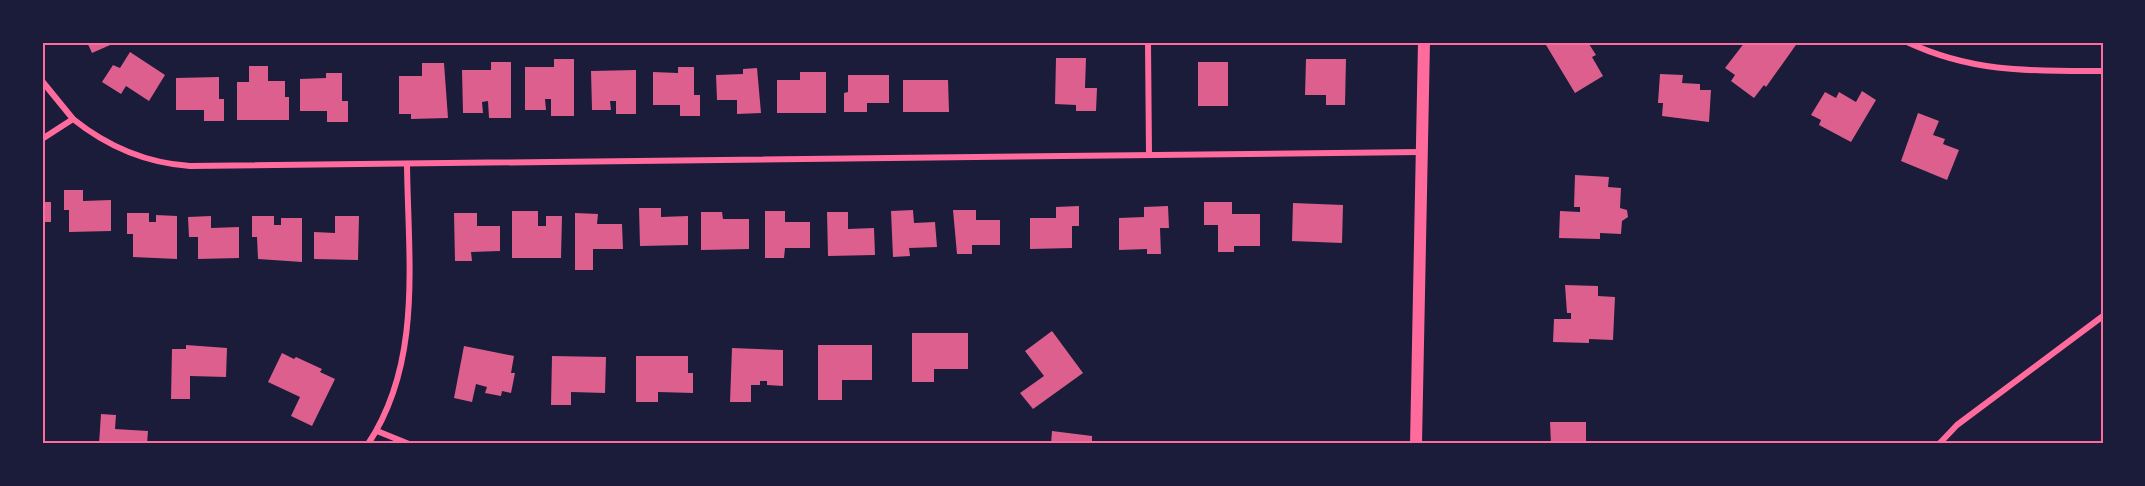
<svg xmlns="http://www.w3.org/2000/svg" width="2145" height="486" font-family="'Sofia Sans Condensed',sans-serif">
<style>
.building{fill:#dd5f8e}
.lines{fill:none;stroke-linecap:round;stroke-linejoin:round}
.minor{stroke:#ff6b9d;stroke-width:6}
.secondary{stroke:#ff6b9d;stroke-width:12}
.neatline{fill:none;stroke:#ff6b9d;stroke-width:2}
</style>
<rect width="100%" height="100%" fill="#1b1b3a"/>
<g class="building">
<path d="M87,42H117L92,53Z"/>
<path d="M1550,42H1591L1589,44L1596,55L1592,57L1603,76L1575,93L1546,45Z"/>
<path d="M1745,42H1798L1766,87L1764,85L1754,98L1731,81L1735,75L1725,68Z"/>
<path d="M130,52L165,75L149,101L126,86L121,94L102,82L113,65L120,68Z"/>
<path d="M1056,58H1086L1085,88H1097L1096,111H1076V105L1055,104Z"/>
<path d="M554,59H574V116H551V99H545L546,110H525V67H554Z"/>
<path d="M1306,59H1346L1345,105H1326V95H1305Z"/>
<path d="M491,62H511V118H489L488,101L482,102L483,113H463L462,70H491Z"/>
<rect x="1198" y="62" width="30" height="44"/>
<path d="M422,63H444L448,118L411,119V114H399V76H422Z"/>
<path d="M249,66H268V81H285V97H289V120H237V82H249Z"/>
<path d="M678,67H694V95H700V116H680V105H653V72L678,73Z"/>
<path d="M757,68L761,113L737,114V100H717L716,75L743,74V69Z"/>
<path d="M636,70V114H616V101H610L611,110H592L591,71Z"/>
<path d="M800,72H826V113H777V80H800Z"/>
<path d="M326,73H342V101H348V122H327V111H300V79L326,78Z"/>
<path d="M1660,74L1683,75L1682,83L1700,84V90H1711L1709,122L1662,116L1663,103H1658Z"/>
<path d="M848,75H889V103H867V112H844V93L848,92Z"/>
<path d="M219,77V99H224V121H204V110H176V78Z"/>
<path d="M903,80H948L949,112H903Z"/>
<path d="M1862,91L1876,100L1851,142L1819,125L1821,120L1811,115L1825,92L1836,98L1839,92L1856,102Z"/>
<path d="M1918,113L1939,121L1933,135L1945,139L1943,144L1959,150L1947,180L1901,161Z"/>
<path d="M1575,175L1609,177L1608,187L1621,188L1620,208L1627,210L1628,217L1622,221L1621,234L1600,233V239L1559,238L1560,211L1580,212V207H1574Z"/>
<path d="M64,190H83V201L111,200V231L69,232V210H64Z"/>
<rect x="42" y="202" width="9" height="20"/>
<path d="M1204,202H1232V214H1260V246H1234V252H1218V225H1204Z"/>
<path d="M1293,203L1343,205L1342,243L1292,241Z"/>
<path d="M1079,206V226H1072V248L1030,249V218H1056V207Z"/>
<path d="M1168,206L1169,228H1160L1161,254H1147V249L1119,250V218L1144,217V207Z"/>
<path d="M639,208H661V217L688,216V245L640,246Z"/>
<path d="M913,210L914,223L935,222L937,247L909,248L910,256L893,257L891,211Z"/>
<path d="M953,210H976V220H1000V245H972V254H957Z"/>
<path d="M512,211H538V226H546V216H562L561,258H512Z"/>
<path d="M765,211H785V222H810V248H785L784,258H765Z"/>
<path d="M701,212H722L723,219H749V249L701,250Z"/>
<path d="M827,212H848V229L874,228L875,255L828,256Z"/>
<path d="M127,213H149V222H156V215L177,216V259L133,257V234H127Z"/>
<path d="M454,213H477V226H500V251L471,252L472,261H455Z"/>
<path d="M575,213L598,214L597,224H622L623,249H593V270H575Z"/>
<path d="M211,216V228L239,227V258L198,259V237H189L188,217Z"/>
<path d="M252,216H274V225H281V218H302V262L258,259L257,237H252Z"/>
<path d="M335,216H359L358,260L314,259V232L335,233Z"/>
<path d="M1565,285L1598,286V296L1615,297L1613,340L1589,339V343L1553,342L1554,319H1571V313H1567Z"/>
<path d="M1052,331L1083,373L1033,409L1020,393L1044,376L1025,351Z"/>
<path d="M912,333H968V369H934V382H912Z"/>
<path d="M186,345L227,348L226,377L190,376V399H171L172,349H186Z"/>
<path d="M818,345H872V380H842V400H818Z"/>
<path d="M464,346L514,356L511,373H515L511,393L502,391L501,396L485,393L487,387L476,384L472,402L454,398Z"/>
<path d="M732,348L783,350V386L767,385V381H760V385H751V402H730Z"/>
<path d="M282,353L294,359L296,357L322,369L320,372L335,379L312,426L291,416L300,397L268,382Z"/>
<path d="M552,356L606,357L605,393L571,392V405H551Z"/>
<path d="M636,356H688V373H693V393L658,392V402H636Z"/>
<path d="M101,414L116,415L115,429L148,431L147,444H99Z"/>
<path d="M1550,422H1586V444H1551Z"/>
<path d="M1052,431L1092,436V444H1051Z"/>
</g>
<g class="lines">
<g class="minor">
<path d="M1148,42L1149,155"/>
<path d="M1907,42C1973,73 2031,71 2103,71"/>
<path d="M42,81L73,119"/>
<path d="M42,139L73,119C108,147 145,163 190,166L1421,152"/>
<path d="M377,431L409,444"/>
<path d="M221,444H227"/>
<path d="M368,444C423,361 408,259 407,164"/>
<path d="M1939,444L1957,425L2103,316"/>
</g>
<path class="secondary" d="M1416,444L1424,42"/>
</g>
<rect width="2145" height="486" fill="none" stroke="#1b1b3a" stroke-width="87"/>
<rect x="44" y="44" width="2058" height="398" class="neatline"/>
</svg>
